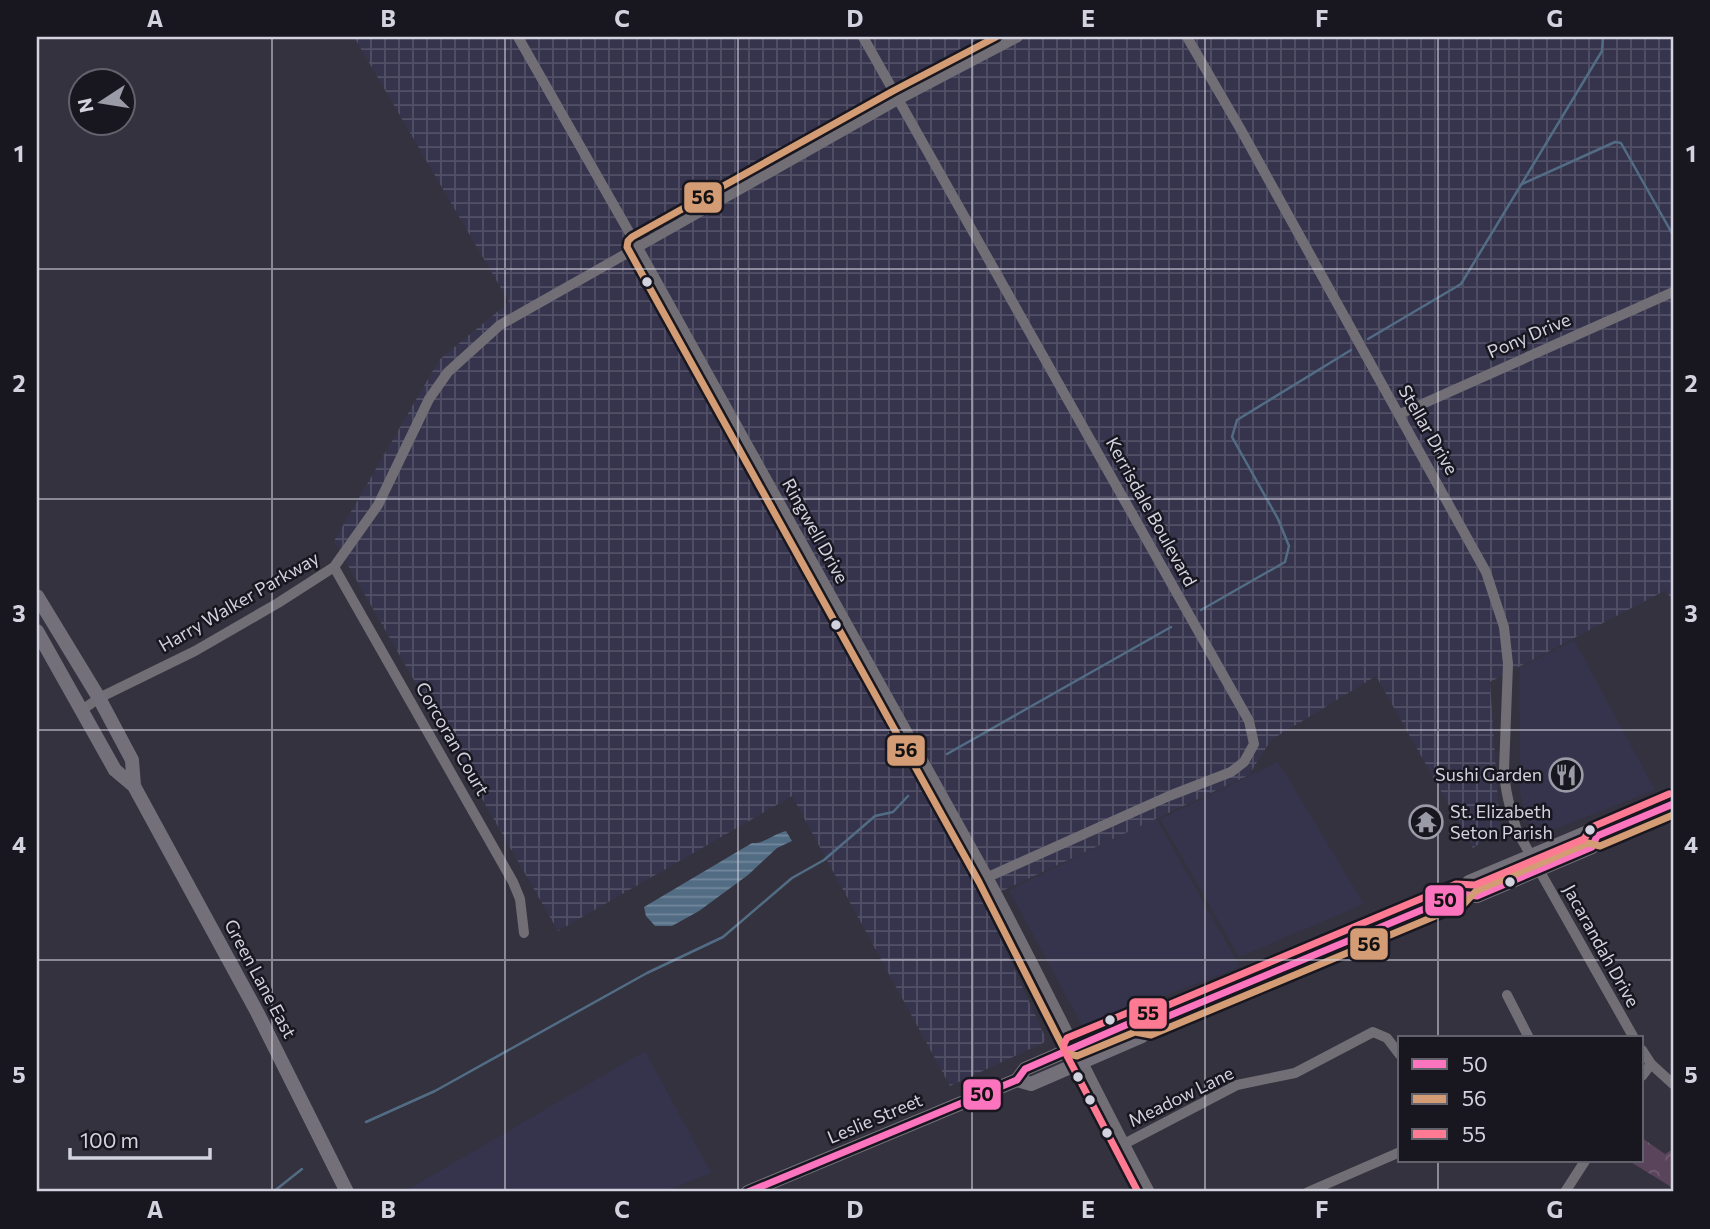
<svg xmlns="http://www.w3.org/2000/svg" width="1710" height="1229" font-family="Commissioner,sans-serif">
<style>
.built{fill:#36344d}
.industrial{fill:url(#industrial-grid)}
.park{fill:url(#park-crowns)}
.water{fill:url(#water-rules)}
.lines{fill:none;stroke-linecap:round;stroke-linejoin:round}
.stream{stroke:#526c84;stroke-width:2.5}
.minor{stroke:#716f75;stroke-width:10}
.major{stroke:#73707a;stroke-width:14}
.bus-1-casing{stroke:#181720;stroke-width:12}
.bus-2-casing{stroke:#181720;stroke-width:12}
.bus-3-casing{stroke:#181720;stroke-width:12}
.bus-1{stroke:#fc73be;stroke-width:7}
.bus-2{stroke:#d39c74;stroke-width:7}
.bus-3{stroke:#fe7a93;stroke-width:7}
.grid{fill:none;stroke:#d3d2df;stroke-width:2;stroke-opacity:0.55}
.bus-dot{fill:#d3d2df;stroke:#181720;stroke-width:2.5}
.labels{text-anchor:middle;stroke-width:5;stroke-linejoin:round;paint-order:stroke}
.street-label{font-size:18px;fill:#d3d2df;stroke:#181720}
.poi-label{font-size:18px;fill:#d3d2df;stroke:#181720;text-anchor:end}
.line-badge{stroke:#181720;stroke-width:2.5}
.pale-badge-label{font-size:19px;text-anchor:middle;font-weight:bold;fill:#111}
.neatline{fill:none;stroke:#d3d2df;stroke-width:2.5}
.grid-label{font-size:23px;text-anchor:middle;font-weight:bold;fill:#d3d2df}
</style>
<defs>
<pattern id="industrial-grid" width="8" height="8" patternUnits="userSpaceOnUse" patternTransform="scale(1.75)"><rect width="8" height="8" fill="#36344d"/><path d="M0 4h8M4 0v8" fill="none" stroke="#525066"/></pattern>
<pattern id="park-crowns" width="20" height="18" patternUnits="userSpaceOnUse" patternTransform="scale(1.75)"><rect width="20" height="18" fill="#5a445b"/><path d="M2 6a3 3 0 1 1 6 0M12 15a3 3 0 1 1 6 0" fill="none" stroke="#715e72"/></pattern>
<pattern id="water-rules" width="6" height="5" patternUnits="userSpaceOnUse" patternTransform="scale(1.75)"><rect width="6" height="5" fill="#526c84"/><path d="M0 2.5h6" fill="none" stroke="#72879b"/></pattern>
</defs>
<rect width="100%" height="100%" fill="#33323e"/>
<g class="built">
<path d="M1574,640L1655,790L1553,830L1544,839L1536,834L1526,818L1520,792L1519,668Z"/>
<path d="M1278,762L1364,904L1239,957L1160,819Z"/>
<path d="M1156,818L1240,967L1083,1027L1009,890Z"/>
<path d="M645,1051L711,1173L663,1192H404Z"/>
</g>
<path class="industrial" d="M354,37H1673V603L1666,590L1490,682L1500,830L1473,848L1376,676L1271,740L1249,775L983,900L1047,1041L950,1086L792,796L558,931L334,541L439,360L509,302Z"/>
<path class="park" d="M1642,1138L1665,1154L1673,1149V1188L1629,1161H1642Z"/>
<path class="water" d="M786,831L792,841L777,848L748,875L699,911L672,926H655L646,916L644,907L752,843C764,844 773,834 786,831Z"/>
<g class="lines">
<g class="stream">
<path d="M1522,184L1615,142L1621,143L1673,235"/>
<path d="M1368,339L1461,284L1602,51L1603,37"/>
<path d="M1201,610L1285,562L1289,546L1278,519L1232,437L1237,420L1351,350"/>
<path d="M947,754L1171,627"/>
<path d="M366,1122L435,1091L647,973L723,937L792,878L824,860L875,816L893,812L908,796"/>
<path d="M273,1192L302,1169"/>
</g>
<g class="minor">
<path d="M518,37L637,246L988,877C1044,981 1094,1088 1150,1192"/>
<path d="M863,37L1249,721L1254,744L1244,762L1231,772L1169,796L988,877"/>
<path d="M1187,37L1241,130L1486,572L1504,627L1508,664L1504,770C1505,792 1511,811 1517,831L1634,1038"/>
<path d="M1400,414L1673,292"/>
<path d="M334,567L513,882L520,899L524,933"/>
<path d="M82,710L99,698L195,651L278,603L334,567L378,505L429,399L448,372L500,325L898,100L1018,37"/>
<path d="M1507,995L1529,1038"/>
<path d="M1642,1050L1651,1064L1673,1084"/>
<path d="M1642,1076L1651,1064"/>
<path d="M1124,1144L1237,1085L1295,1073L1373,1032L1387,1038L1400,1055"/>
<path d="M1308,1192L1400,1152"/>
<path d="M1565,1192L1585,1161"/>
</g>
<g class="major">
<path d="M37,596L99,698L132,760L134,786"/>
<path d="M37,631L115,770L134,786L257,1012L347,1192"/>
<path d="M1460,894L1477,896L1592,847L1597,836L1673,804"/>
<path d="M1017,1080L1031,1084L1142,1036L1147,1025L1460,894L1469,882L1588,832L1597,836"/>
<path d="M748,1192L1017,1080L1025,1069L1135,1021L1147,1025"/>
</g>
<defs>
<path id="bus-1" d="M748,1192L1017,1080L1025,1069L1135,1021L1147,1025L1460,894L1477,896L1592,847L1597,836L1673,804"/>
<path id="bus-2" d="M996,37L893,91L632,237L628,241L627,247L979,882L1066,1053L1077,1056L1135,1032L1151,1035L1464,904L1476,891L1588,843L1600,846L1673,815"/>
<path id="bus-3" d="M1138,1192L1064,1050V1044L1067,1038L1132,1011L1147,1014L1456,884L1475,885L1584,839L1592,827L1669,794"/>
</defs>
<use href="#bus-1" class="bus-1-casing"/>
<use href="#bus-2" class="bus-2-casing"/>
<use href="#bus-3" class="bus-3-casing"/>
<use href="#bus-1" class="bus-1"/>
<use href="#bus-2" class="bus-2"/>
<use href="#bus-3" class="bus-3"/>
</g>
<path class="grid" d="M272,37V1192M505,37V1192M738,37V1192M972,37V1192M1205,37V1192M1438,37V1038M37,269H1673M37,499H1673M37,730H1673M37,960H1673M1438,1161V1192"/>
<defs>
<symbol id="restaurant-ring" viewBox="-11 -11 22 22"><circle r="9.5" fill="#181720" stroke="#9b9aa7" stroke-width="1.5"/><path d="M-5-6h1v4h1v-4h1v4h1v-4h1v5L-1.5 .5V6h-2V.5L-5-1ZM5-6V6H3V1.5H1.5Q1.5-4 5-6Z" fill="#9b9aa7"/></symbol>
<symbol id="temple-ring" viewBox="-11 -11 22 22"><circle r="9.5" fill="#181720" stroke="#9b9aa7" stroke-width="1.5"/><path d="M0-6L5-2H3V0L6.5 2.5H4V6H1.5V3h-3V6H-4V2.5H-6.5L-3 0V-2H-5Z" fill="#9b9aa7"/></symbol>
</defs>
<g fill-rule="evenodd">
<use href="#restaurant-ring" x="1547" y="756" width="38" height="38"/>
<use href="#temple-ring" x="1407" y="803" width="38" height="38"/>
</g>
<g class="bus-dot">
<circle cx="647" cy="282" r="6"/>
<circle cx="836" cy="625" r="6"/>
<circle cx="1590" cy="830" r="6"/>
<circle cx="1510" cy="882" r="6"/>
<circle cx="1110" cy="1020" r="6"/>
<circle cx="1078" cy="1077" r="6"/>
<circle cx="1090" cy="1100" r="6"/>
<circle cx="1107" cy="1133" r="6"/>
</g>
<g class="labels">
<g class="street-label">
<text transform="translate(1529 336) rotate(-23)" y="6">Pony Drive</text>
<text transform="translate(1428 430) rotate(60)" y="6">Stellar Drive</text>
<text transform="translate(1151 512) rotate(61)" y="6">Kerrisdale Boulevard</text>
<text transform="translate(815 531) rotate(61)" y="6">Ringwell Drive</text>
<text transform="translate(239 602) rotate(-30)" y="6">Harry Walker Parkway</text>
<text transform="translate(452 739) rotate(60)" y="6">Corcoran Court</text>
<text transform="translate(1601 946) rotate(61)" y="6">Jacarandah Drive</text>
<text transform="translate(260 979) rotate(62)" y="6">Green Lane East</text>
<text transform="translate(1181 1097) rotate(-26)" y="6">Meadow Lane</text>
<text transform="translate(875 1119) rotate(-23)" y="6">Leslie Street</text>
</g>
<g class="poi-label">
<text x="1542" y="781">Sushi Garden</text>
<text x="1450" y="818" text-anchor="start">St. Elizabeth<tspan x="1450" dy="21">Seton Parish</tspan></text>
</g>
</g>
<g class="line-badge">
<rect x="683" y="181" width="40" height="33" rx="7" fill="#d39c74"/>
<rect x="886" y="734" width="40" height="33" rx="7" fill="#d39c74"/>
<rect x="1424" y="884" width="41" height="33" rx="7" fill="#fc73be"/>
<rect x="1349" y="927" width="40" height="34" rx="7" fill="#d39c74"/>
<rect x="1128" y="997" width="40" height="33" rx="7" fill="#fe7a93"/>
<rect x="962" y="1078" width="40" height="33" rx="7" fill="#fc73be"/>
</g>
<g class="pale-badge-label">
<text x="703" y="204">56</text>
<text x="906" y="757">56</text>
<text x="1445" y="907">50</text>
<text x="1369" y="951">56</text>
<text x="1148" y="1020">55</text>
<text x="982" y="1101">50</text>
</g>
<rect width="1710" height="1229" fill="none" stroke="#181720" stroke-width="77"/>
<rect x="1398" y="1036" width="245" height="126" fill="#181720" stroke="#63626c" stroke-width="2"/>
<rect x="1412" y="1059" width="35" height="10" fill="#fc73be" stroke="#63626c" stroke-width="2"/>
<text x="1462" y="1072" font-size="21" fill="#d3d2df">50</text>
<rect x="1412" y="1094" width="35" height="10" fill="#d39c74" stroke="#63626c" stroke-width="2"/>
<text x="1462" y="1106" font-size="21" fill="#d3d2df">56</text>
<rect x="1412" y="1129" width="35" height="10" fill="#fe7a93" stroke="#63626c" stroke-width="2"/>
<text x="1462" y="1142" font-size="21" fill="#d3d2df">55</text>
<g transform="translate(102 102) rotate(258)"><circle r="33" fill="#181720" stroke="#63626c" stroke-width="2"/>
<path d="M0-5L12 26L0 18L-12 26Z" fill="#9b9aa7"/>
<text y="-10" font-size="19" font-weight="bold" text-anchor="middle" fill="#d3d2df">N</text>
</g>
<path d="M70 1148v10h140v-10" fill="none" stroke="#d3d2df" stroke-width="3.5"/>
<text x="80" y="1148" font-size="21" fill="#d3d2df" stroke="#181720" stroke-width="5" paint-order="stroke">100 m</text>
<rect x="38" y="38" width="1634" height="1152" class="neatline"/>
<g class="grid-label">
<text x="155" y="27">A</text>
<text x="388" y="27">B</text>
<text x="622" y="27">C</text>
<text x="855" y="27">D</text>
<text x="1088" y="27">E</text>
<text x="1322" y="27">F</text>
<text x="1555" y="27">G</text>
<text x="19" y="162">1</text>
<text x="1691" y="162">1</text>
<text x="19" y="392">2</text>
<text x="1691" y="392">2</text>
<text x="19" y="622">3</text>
<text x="1691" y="622">3</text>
<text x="19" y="853">4</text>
<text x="1691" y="853">4</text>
<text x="19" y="1083">5</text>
<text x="1691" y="1083">5</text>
<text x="155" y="1218">A</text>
<text x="388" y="1218">B</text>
<text x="622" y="1218">C</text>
<text x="855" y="1218">D</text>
<text x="1088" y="1218">E</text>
<text x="1322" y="1218">F</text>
<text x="1555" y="1218">G</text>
</g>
</svg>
